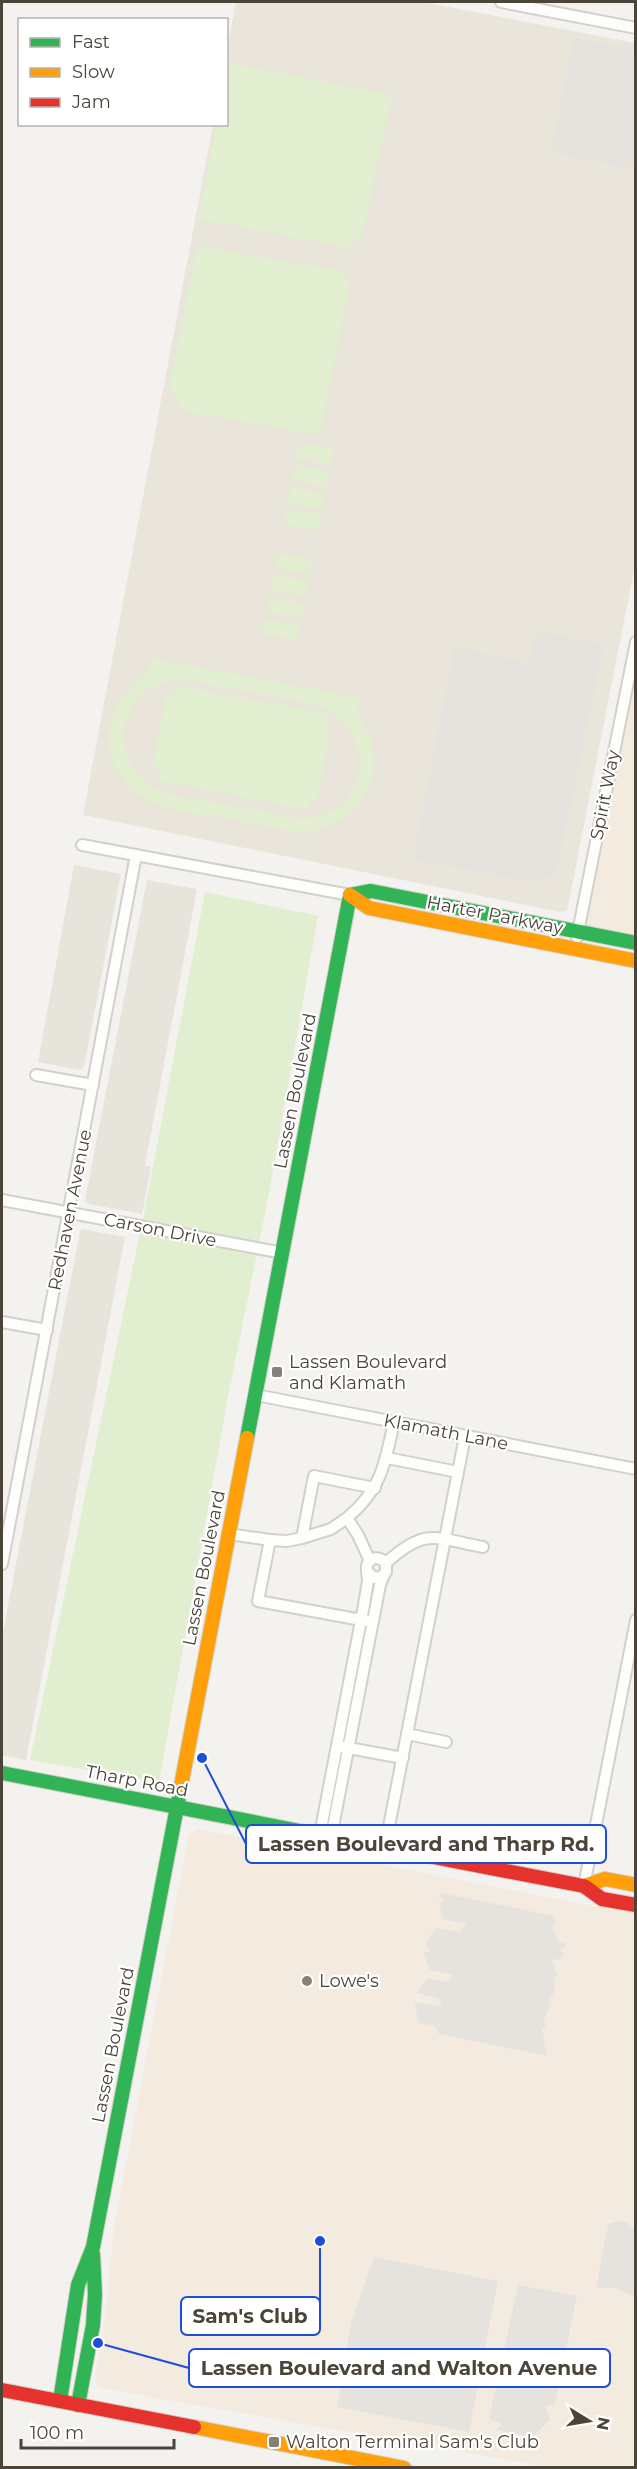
<svg xmlns="http://www.w3.org/2000/svg" width="637" height="2469" font-family="Montserrat,sans-serif">
<style>
.residential{fill:#e7e4dc}
.commercial{fill:#f3ebdf}
.education{fill:#eae5da}
.green{fill:#e1eecf;fill-rule:evenodd}
.parking{fill:#e6e3df}
.lines{fill:none;stroke-linecap:round;stroke-linejoin:round}
.street-casing{stroke:#d2d0cb;stroke-width:14}
.fast-casing{stroke:#d3cfc5;stroke-width:16}
.slow-casing{stroke:#d3cfc5;stroke-width:16}
.jam-casing{stroke:#d3cfc5;stroke-width:16}
.street{stroke:#fdfdfc;stroke-width:10}
.fast{stroke:#30b455;stroke-width:14}
.slow{stroke:#ff9f0a;stroke-width:14}
.jam{stroke:#e5322d;stroke-width:14}
.poi-dot{fill:#868178;stroke:#fff;stroke-width:2}
.labels{text-anchor:middle;stroke-width:4.5;stroke-linejoin:round;paint-order:stroke}
.street-label{font-size:18px;fill:#4b4439;stroke:#fff}
.poi-label{font-size:18px;fill:#4b4439;stroke:#fff;text-anchor:start}
.leader{fill:none;stroke:#1d4ed8;stroke-width:2}
.callout-dot{fill:#1d4ed8;stroke:#fff;stroke-width:2}
.callout{fill:#fff;stroke:#1d4ed8;stroke-width:2}
.callout-label{font-size:20px;text-anchor:middle;font-weight:bold;fill:#4b4439}
</style>
<rect width="100%" height="100%" fill="#f4f2ee"/>
<g class="residential">
<path d="M74,865L121,874L84,1067L80,1070L38,1062Z"/>
<path d="M147,880L197,889L145,1165L151,1167L142,1214L88,1204L85,1200Z"/>
<path d="M82,1229L125,1237L26,1760L2,1755V1637L80,1231Z"/>
</g>
<g class="commercial">
<path d="M631,694L635,695V938L584,928Z"/>
<path d="M199,1829L635,1914V2467H546L100,2388L96,2384L95,2375L103,2334L115,2221L189,1834Z"/>
</g>
<path class="education" d="M236,2H423L635,43V565L567,911L560,912L83,815L213,125L226,124L227,50Z"/>
<g class="green">
<path d="M227,63L392,95L361,239L349,248L199,219L216,125L226,124Z"/>
<path d="M197,246L342,271L350,284L320,435L183,411L169,386Z"/>
<path d="M298,442L334,449L331,465L295,458Z"/>
<path d="M295,465L329,472L326,487L292,480Z"/>
<path d="M291,487L325,494L322,510L288,503Z"/>
<path d="M287,509L321,515L318,531L284,524Z"/>
<path d="M278,554L312,559L310,574L275,569Z"/>
<path d="M274,575L309,582L306,597L271,589Z"/>
<path d="M269,597L304,604L301,618L266,611Z"/>
<path d="M264,619L300,625L297,640L262,634Z"/>
<path d="M151,658L360,698L356,713C396,764 365,828 301,833L167,808C100,790 87,709 149,673ZM174,680L192,681L313,704C374,721 375,808 311,818C294,820 277,815 261,811C230,806 200,800 170,794C107,776 109,693 174,680Z"/>
<path d="M175,685L327,714L325,725L331,726L317,800L310,799L308,810L157,780L159,770L153,768L166,694L173,695Z"/>
<path d="M205,892L318,916L269,1193L227,1402L159,1782L30,1760L144,1214Z"/>
</g>
<g class="parking">
<path d="M574,38L635,50V169L551,152Z"/>
<path d="M536,631L604,645L557,871L540,882L413,860L454,647L529,663Z"/>
<path d="M440,1893L554,1916L556,1923L552,1926L558,1942L567,1944L560,1950L564,1954L559,1960L552,1959L557,1976L553,1978L555,1986L553,1995L548,2001L551,2004L544,2020L546,2028L542,2029L547,2056L439,2034L435,2026L419,2023L414,2002L442,2007L439,1998L416,1993L427,1978L447,1982L453,1975L429,1970L424,1952H429L426,1943L436,1928L460,1932L467,1924L443,1919L439,1902H443Z"/>
<path d="M619,2221L627,2222L635,2230V2297L616,2288H596L608,2224Z"/>
<path d="M374,2257L498,2281L469,2432L337,2407L351,2323Z"/>
<path d="M518,2285L577,2296L555,2404L546,2407L550,2420L532,2437L496,2430L502,2424L489,2419Z"/>
</g>
<g class="lines">
<defs>
<g id="street">
<path d="M501,2L636,28"/>
<path d="M82,845L350,895"/>
<path d="M577,937L636,642"/>
<path d="M36,1075L93,1085"/>
<path d="M2,1200L283,1253"/>
<path d="M2,1322L47,1330"/>
<path d="M256,1395L636,1469"/>
<path d="M458,1472L465,1436"/>
<path d="M347,1518L331,1529L302,1538L314,1476L375,1488"/>
<path d="M229,1534L270,1540"/>
<path d="M302,1538L287,1541L270,1540L258,1601L367,1621"/>
<path d="M370,1561L358,1535L347,1518C381,1490 385,1464 394,1422"/>
<path d="M386,1563C426,1527 434,1538 483,1547"/>
<path d="M2,1564L136,855"/>
<path d="M407,1734L446,1742"/>
<path d="M343,1747L403,1758"/>
<path d="M320,1834L364,1605C365,1597 367,1589 368,1580C368,1575 366,1571 367,1566C369,1555 380,1557 386,1563V1572L381,1577L374,1578L369,1573"/>
<path d="M331,1837L380,1585L384,1575"/>
<path d="M385,1847L458,1472L387,1458"/>
<path d="M584,1886L636,1620"/>
</g>
<g id="fast">
<path d="M350,895L371,891L636,943"/>
<path d="M247,1438L350,895"/>
<path d="M2,1773L428,1856"/>
<path d="M60,2401L78,2285L93,2247L181,1786"/>
<path d="M78,2405L93,2325L95,2294L93,2254"/>
</g>
<g id="slow">
<path d="M350,895L369,908L636,961"/>
<path d="M181,1786L247,1438"/>
<path d="M584,1886L605,1879L636,1885"/>
<path d="M194,2427L404,2468"/>
</g>
<g id="jam">
<path d="M428,1856L584,1886L602,1899L636,1905"/>
<path d="M2,2390L194,2427"/>
</g>
</defs>
<use href="#street" class="street-casing"/>
<use href="#fast" class="fast-casing"/>
<use href="#slow" class="slow-casing"/>
<use href="#jam" class="jam-casing"/>
<use href="#street" class="street"/>
<use href="#fast" class="fast"/>
<use href="#slow" class="slow"/>
<use href="#jam" class="jam"/>
</g>
<g class="poi-dot">
<rect x="271" y="1366" width="12" height="12" rx="3"/>
<circle cx="307" cy="1981" r="6"/>
<rect x="268" y="2436" width="12" height="12" rx="3"/>
</g>
<g class="labels">
<g class="street-label">
<text transform="translate(605 795) rotate(-79)" y="6">Spirit Way</text>
<text transform="translate(495 915) rotate(11)" y="6">Harter Parkway</text>
<text transform="translate(295 1091) rotate(-79)" y="6">Lassen Boulevard</text>
<text transform="translate(70 1210) rotate(-79)" y="6">Redhaven Avenue</text>
<text transform="translate(160 1230) rotate(11)" y="6">Carson Drive</text>
<text transform="translate(446 1432) rotate(11)" y="6">Klamath Lane</text>
<text transform="translate(204 1568) rotate(-79)" y="6">Lassen Boulevard</text>
<text transform="translate(137 1781) rotate(11)" y="6">Tharp Road</text>
<text transform="translate(113 2045) rotate(-79)" y="6">Lassen Boulevard</text>
</g>
<g class="poi-label">
<text x="289" y="1368">Lassen Boulevard<tspan x="289" dy="21">and Klamath</tspan></text>
<text x="319" y="1987">Lowe's</text>
<text x="286" y="2448">Walton Terminal Sam's Club</text>
</g>
</g>
<path class="leader" d="M202 1758L246 1844M320 2241L320 2316M98 2343L189 2368"/>
<g class="callout-dot">
<circle cx="202" cy="1758" r="6"/>
<circle cx="320" cy="2241" r="6"/>
<circle cx="98" cy="2343" r="6"/>
</g>
<g class="callout">
<rect x="246" y="1825" width="360" height="38" rx="6"/>
<rect x="181" y="2297" width="139" height="38" rx="6"/>
<rect x="189" y="2349" width="421" height="38" rx="6"/>
</g>
<g class="callout-label">
<text x="426" y="1851">Lassen Boulevard and Tharp Rd.</text>
<text x="250" y="2323">Sam's Club</text>
<text x="399" y="2375">Lassen Boulevard and Walton Avenue</text>
</g>
<rect width="637" height="2469" fill="none" stroke="#4b4439" stroke-width="6"/>
<rect x="18" y="18" width="210" height="108" fill="#ffffff" stroke="#b7b4b0" stroke-width="1.5"/>
<rect x="30" y="38" width="30" height="9" fill="#30b455" stroke="#b7b4b0" stroke-width="1.5"/>
<text x="72" y="48" font-size="18" fill="#4b4439">Fast</text>
<rect x="30" y="68" width="30" height="9" fill="#ff9f0a" stroke="#b7b4b0" stroke-width="1.5"/>
<text x="72" y="78" font-size="18" fill="#4b4439">Slow</text>
<rect x="30" y="98" width="30" height="9" fill="#e5322d" stroke="#b7b4b0" stroke-width="1.5"/>
<text x="72" y="108" font-size="18" fill="#4b4439">Jam</text>
<g transform="translate(589 2421) rotate(101)" stroke="#ffffff" stroke-width="4.5" paint-order="stroke">
<path d="M0-4.5L10 22L0 15L-10 22Z" fill="#4b4439"/>
<text y="-9" font-size="16" font-weight="bold" text-anchor="middle" fill="#4b4439">N</text>
</g>
<path d="M21 2439v9h153v-9" fill="none" stroke="#4b4439" stroke-width="3"/>
<text x="30" y="2439" font-size="18" fill="#4b4439" stroke="#ffffff" stroke-width="4.5" paint-order="stroke">100 m</text>
</svg>
